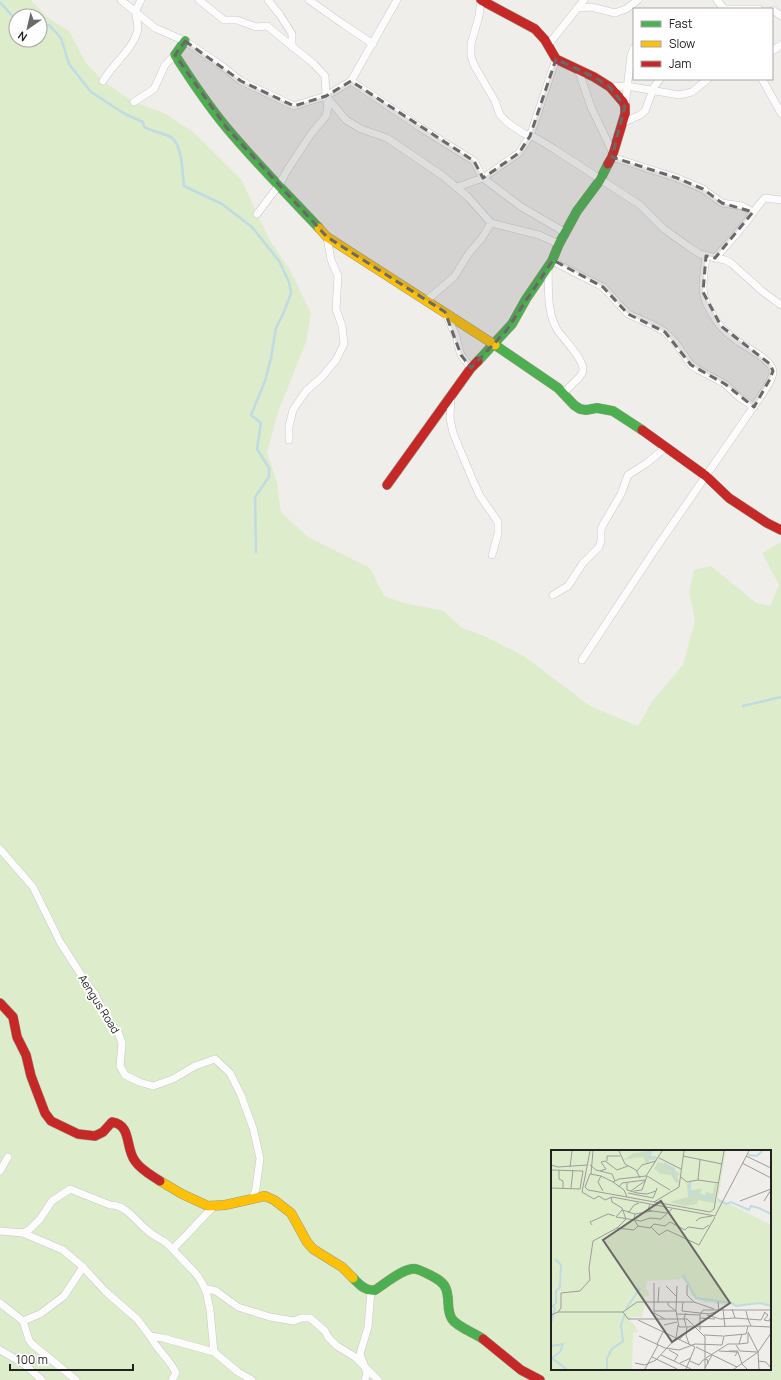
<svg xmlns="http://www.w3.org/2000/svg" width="781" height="1380" font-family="Manrope,sans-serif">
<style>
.grass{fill:#ddeccb;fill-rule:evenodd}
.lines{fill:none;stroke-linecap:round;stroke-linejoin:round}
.stream{stroke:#bfdbe3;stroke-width:2.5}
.street-casing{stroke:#c9c8c7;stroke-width:8}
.fast-casing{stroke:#999a82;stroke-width:10}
.slow-casing{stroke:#999a82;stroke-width:10}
.jam-casing{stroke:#999a82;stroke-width:10}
.street{stroke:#fdfcfc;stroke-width:7}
.fast{stroke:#4caf50;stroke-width:9}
.slow{stroke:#ffc107;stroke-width:9}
.jam{stroke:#c62828;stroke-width:9}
.marked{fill:#6a6968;fill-opacity:0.2;stroke:#6a6968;stroke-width:3;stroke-dasharray:8 5;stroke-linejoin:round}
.labels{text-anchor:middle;stroke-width:4;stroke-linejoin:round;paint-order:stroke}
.street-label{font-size:11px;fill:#222;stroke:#fff}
.inset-river{fill:none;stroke:#bfdbe3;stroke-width:2}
.inset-road{fill:none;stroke:#9e9c9b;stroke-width:1}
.view{fill:#6a6968;fill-opacity:0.15;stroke:#6a6968;stroke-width:2}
.inset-edge{fill:none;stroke:#222;stroke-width:2}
</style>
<rect width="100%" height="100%" fill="#f0eeeb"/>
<path class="grass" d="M0,0H31L48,18L69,31L86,63L103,81L134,102L166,114L194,133L241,179L269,239L290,270L311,313L306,342L277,415L267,453L277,482L281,512L308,537L370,568L384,596L404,603L444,611L462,628L484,636L524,656L590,706L638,726L653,700L683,665L695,621L689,592L694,570L711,566L756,603L770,606L779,585L762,553L781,542V1380H0ZM16,16H40V40H16ZM552,1151H770V1369H552Z"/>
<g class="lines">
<g class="stream">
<path d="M0,2L14,18L16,19"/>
<path d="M40,25H49L61,38L69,64L91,92L125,114L143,122L144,127C149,130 168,135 171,137C183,146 182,173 184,186L222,204L252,227L279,261L289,282L291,293L284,312L276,328L271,358L265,381L251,415L261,423L257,449L269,468V477L255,497L256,552"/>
<path d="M743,706L781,697"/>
</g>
<defs>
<g id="street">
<path d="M121,0L155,28L185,41L222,66L241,81L294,106L326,96L351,81L397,0"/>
<path d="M199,0L224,20H237L256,27L267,26L314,64L325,76L326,96L328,107L326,116L311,134L288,169L279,185L257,214"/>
<path d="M268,0L280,15L292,34V47"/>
<path d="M309,0L343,24L373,44"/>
<path d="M481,0L479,16L471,44V56L474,65L495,101L500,115L508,123L523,133L536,138L554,149L640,205L664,229L689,247L700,254L725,260L731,263L762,291L781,305"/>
<path d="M717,0L724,9"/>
<path d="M577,8L591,7L615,13L626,9L638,0"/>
<path d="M721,9H759"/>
<path d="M773,10L781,16"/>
<path d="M548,45L584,0"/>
<path d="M772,51L781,45"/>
<path d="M578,69L591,107L613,153"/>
<path d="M762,79L781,113"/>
<path d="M103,81C113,64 131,51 137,33C140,25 135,19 136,11C137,7 139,4 141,0"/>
<path d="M351,81L421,128L474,161L483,178L520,206L566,233"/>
<path d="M610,87L627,86L679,95L692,92L708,79"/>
<path d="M326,96L346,120L361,129L387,138L443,176L468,197L491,223L482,238L469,253L454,277L427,300"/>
<path d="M134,102L154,89L165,65L175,55"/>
<path d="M625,106L631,55L634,48"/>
<path d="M622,123L640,115L645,111L654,87L660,79"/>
<path d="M612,157L677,178L703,189L722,203L742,206L753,212"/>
<path d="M457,187L483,178L519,153L530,136L556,59"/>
<path d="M491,223L539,235L559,244"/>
<path d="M715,258C725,247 735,236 744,225C752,216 756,206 765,198L781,200"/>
<path d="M552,261L603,287L628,314L653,325L665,332L675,342L691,365L697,369L725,384L739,397L754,407"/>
<path d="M548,267C549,288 546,312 558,331C564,339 584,360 583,370C583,376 568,388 563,393"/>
<path d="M446,314L456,336L458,345L461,355L471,368"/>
<path d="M451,396L450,418L453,433L474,483L480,496L498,522V534L492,555"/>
<path d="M289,440V426L293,410L306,391L322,377L336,360L344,344L342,326L336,309L338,276L331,260L327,237"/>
<path d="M553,595L568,586L583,563L599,547L601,541V529L604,523L621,494L628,475L647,463L666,447"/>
<path d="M582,660L654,551L759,399C764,391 773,380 773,371C772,360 747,348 739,342C733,338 727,333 722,328C717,323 709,309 706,302C700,288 705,270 706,256"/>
<path d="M0,849L33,887L60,942L87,984L95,994L107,1020L118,1032L122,1043L120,1066L125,1075L139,1082L153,1086L173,1079L195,1066L215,1059L230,1073L241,1095L253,1128L260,1158L256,1188L253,1198"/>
<path d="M0,1171L8,1157"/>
<path d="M0,1231L23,1233L30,1229L40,1219L52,1201L70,1189L110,1205C125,1204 136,1221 147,1230C152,1235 159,1238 165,1242C170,1246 175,1252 180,1257C193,1271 198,1273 206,1291L208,1289L216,1291L238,1307L270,1317L294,1321L301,1318H310L325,1331L328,1337L337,1346L355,1357L378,1380"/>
<path d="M23,1233L63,1250L83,1267L105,1291L137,1319L150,1336"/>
<path d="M173,1249L214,1206"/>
<path d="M206,1291L210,1310L214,1352"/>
<path d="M0,1303L23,1321L29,1340L32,1344L76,1380"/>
<path d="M23,1321L40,1314L64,1296L83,1267"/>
<path d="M0,1350L24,1364L42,1380"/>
<path d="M172,1380L176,1373C169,1358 157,1350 150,1336L163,1338L214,1352L238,1372L252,1380"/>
<path d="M365,1380L367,1373L360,1354L368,1327L371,1291"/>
</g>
<g id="fast">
<path d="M185,41L175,55C191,80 207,104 226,127C255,162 288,195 319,228"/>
<path d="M495,345L558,388L574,405L580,409L586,410L597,408L613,411L642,430"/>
<path d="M478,361L512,324L526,299L552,261L559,244L577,211L600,180L608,164"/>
<path d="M353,1278C359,1284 366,1292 375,1290C385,1284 404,1267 416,1269C420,1270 426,1273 430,1275C436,1278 444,1282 446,1289C450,1298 446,1310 452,1319C457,1327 475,1333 483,1339"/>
</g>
<g id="slow">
<path d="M319,228L327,237L495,345"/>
<path d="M160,1181L182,1194L208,1206L225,1205L265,1196L274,1200L291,1213L307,1242L313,1249L342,1267L353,1278"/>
</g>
<g id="jam">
<path d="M481,0L535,29L545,40L556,59L594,77L610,87L623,102L625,106V114L612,157L608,164"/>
<path d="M642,430L706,476L729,498L767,523L781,530"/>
<path d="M387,485L471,368L478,361"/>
<path d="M0,1003L13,1017L17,1037L26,1055L31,1076L45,1113L51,1121L78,1134L95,1136L103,1132L112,1122C132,1125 125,1148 135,1161C141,1170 151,1175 160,1181"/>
<path d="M483,1339L521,1370L540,1380"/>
</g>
</defs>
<use href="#street" class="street-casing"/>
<use href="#fast" class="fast-casing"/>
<use href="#slow" class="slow-casing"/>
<use href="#jam" class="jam-casing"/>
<use href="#street" class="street"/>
<use href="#fast" class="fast"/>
<use href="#slow" class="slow"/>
<use href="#jam" class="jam"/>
</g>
<path class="marked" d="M185,41L241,81L294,106L326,96L351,81L474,161L483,178L519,153L530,136L556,59L594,77L610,87L625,106L612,157L677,178L703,189L722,203L753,212L715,258L706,256L703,292L721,326L770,364L773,371L770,379L754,407L725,384L691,365L665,332L628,314L603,287L553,260L506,331L471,368L461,355L445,312L327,237L226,127L175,55Z"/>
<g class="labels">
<g class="street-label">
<text transform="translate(99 1004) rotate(58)" y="4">Aengus Road</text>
</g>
</g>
<g transform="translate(551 1150)">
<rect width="220" height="220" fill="#f0eeeb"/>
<path d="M0,1H175L167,48L220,75V157L208,154L183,156L152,152L140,145L136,133L132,129L96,131L95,138L99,145L92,147L95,150L91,167H80L78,171L82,173L87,182L82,183L81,219H0Z" fill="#ddeccb"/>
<path d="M95,1H101L99,7L102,8L109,6L104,10H98V14H95L93,8L90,7L73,10L81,4ZM107,12L123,17L128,32L125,33L120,25L110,24L103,19ZM140,32V40L151,39L149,43L154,46L155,42L162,44L164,33L166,34L163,53L147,50L146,54L134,56L119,52L137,47L136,34Z" fill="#cbdec1"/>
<path class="inset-river" d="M100,1L98,7H105M197,5L206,6L211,1M113,13L128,25M139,32V43L163,49M167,50L175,54L180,52L198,60L200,56L208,58L220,64M132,125L145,148L181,153L185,156L209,153L220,156M75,159L89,138M0,173L4,159L2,156L5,153V141L9,137L10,115L4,109M0,196L12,194L9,202L1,208L15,219M56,219V208L61,199L72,191L70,175L74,164"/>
<path class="inset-road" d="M39,1L31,42L43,49L48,46L54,50L61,47L164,66L198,1M68,1L74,14L85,20L89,28M132,6L171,14M195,6L220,18M108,8L130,19M56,11V6H69M191,13L220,28M0,15L7,17L36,15M39,15L45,20L61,24L64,31M19,17L21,1M0,20L32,21L29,39M8,20V29L12,31V38M49,21L55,19L50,12L54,11L66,20L77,16M86,21L91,15L105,11M39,24L34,37L37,40L159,62L163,59L173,1M39,24L50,26L62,32L73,40L76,47M40,24L42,1M50,26L47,32L52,41M96,26L119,40M130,27L136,32L147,30L168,33M147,30L149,10M62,32L68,29L95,26L111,1M76,33V40L86,43L96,44L105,41L106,38M68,37L71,33L94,30M0,38L29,39M20,38L22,20M80,41L94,31M83,41L91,40L96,26M77,43L102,48L105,41M189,51L220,39M213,51L220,40M103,52L128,37L133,1M88,53L83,55L78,62L71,60L65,67L90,71L99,68L110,69L121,59M101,61L116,63M77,62L84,64L83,69L87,76M84,64L101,61L97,60L99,54M145,71L149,68L161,66M41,75L39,72L57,64L64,66M100,77L108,85L116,80L148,95L164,67M66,78L83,80L87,76L99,78L103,74L114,76L119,72L134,80L137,77L152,79L158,75M103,133V163L114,169M136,135V145L143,152M115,136L125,146M126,136L125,161L128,177L197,176M117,152V155L125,161M132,152L131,161L158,164L168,161L167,152M107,153L108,137M172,159L174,177M181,159L184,168L197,169L200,176M103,161H125M195,161L197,169L210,170L214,162M7,162L10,158V143L29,141L39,130L38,118L42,91L66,78L75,69L71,58L61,52L60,47M72,162L86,152H143L163,159M213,162L217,165L213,170L218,171L220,167M125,164L149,165M0,165L7,162H72L77,169H136L154,187V219M156,165L169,169L184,168M149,168L164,169M87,170L144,197L135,219M113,175L126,172M135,176L133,168L135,163M136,177L135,185L138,194M149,180V165L152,160H220M197,182L207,202M153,185L172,186M88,186L114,198L128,200L144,194L171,195L173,186L195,184L197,176L220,177M128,190L136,181M106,194L112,182M188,194L197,193V183M185,195L189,201L206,202M145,197L186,217M118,200L127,205L123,211M168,201L187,202L191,214L196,219M178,201H187L184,206M110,205L140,219M101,207L126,219M155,208L177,194H188L191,184M139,211L148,215L152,210L156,209L157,214M207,211L215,212L220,218M84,213L94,215L105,210L125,188L127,175M129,213L140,208M154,218L161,205M94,219L107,195M183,219L207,202M208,219L207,202L220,183"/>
<path class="view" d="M110,51L179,153L121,192L52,90Z"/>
<rect width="220" height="220" class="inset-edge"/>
</g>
<rect x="633" y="8" width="140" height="72" fill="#ffffff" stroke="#a7a7a7"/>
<rect x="641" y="21" width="20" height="6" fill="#4caf50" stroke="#a7a7a7"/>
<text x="669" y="28" font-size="12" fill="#222222">Fast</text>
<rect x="641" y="41" width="20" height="6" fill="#ffc107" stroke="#a7a7a7"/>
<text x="669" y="48" font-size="12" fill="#222222">Slow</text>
<rect x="641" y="61" width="20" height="6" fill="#c62828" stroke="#a7a7a7"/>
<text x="669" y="68" font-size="12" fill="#222222">Jam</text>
<g transform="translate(28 28) rotate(214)"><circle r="19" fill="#ffffff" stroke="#a7a7a7"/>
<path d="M0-3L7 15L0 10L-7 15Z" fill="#6a6968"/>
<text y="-6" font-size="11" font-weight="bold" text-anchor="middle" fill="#222222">N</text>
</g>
<path d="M10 1364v6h123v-6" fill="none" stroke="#222222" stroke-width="2"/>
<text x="16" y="1364" font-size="12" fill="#222222" stroke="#ffffff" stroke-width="3" paint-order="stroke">100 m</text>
</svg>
